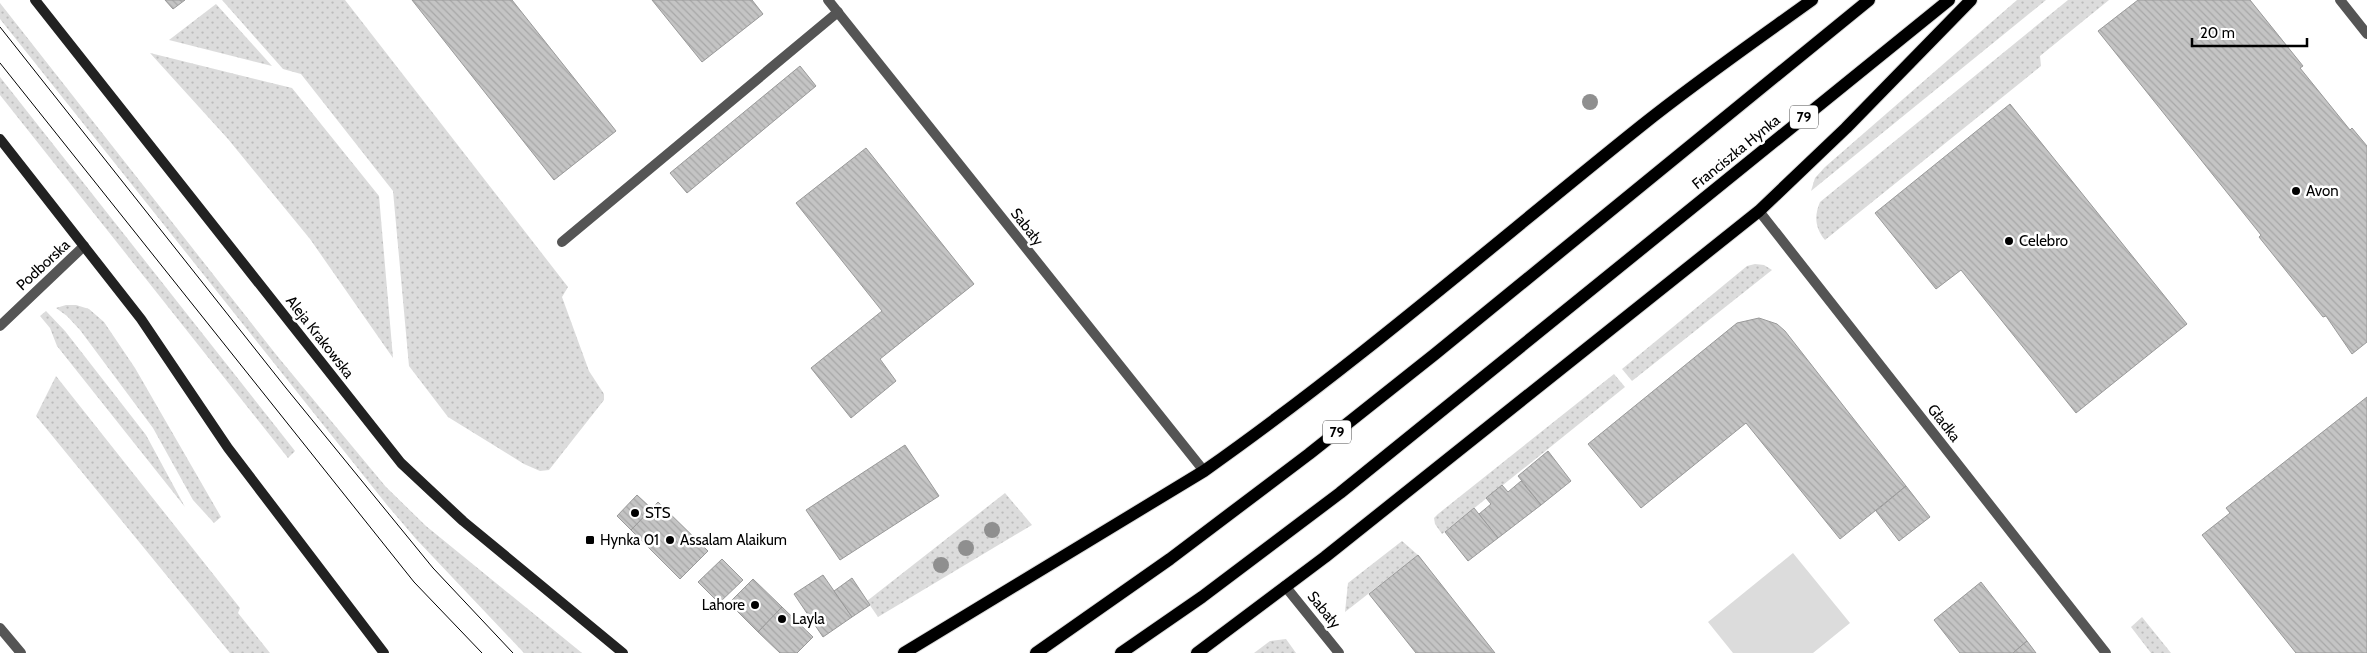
<svg xmlns="http://www.w3.org/2000/svg" width="2367" height="653" font-family="Cabin,sans-serif">
<style>
.grass{fill:url(#grass-dots)}
.pitch{fill:#dcdcdc}
.building{fill:url(#building-back-hatch);stroke:#999}
.lines{fill:none;stroke-linecap:round;stroke-linejoin:round}
.primary-casing{stroke:#dbdbdb;stroke-width:14}
.service{stroke:#555;stroke-width:10}
.minor{stroke:#555;stroke-width:10}
.secondary{stroke:#222;stroke-width:10}
.primary{stroke:#000;stroke-width:12}
.tram{stroke:#000;stroke-width:1}
.tree{fill:#8f8f8f}
.poi-dot{fill:#000;stroke:#fff;stroke-width:2}
.labels{text-anchor:middle;stroke-width:5;stroke-linejoin:round;paint-order:stroke}
.shield{fill:#fff;stroke:#4c4c4c;stroke-width:1}
.shield-label{font-size:14px;font-weight:bold;fill:#000}
.street-label{font-size:15px;fill:#000;stroke:#fff}
.poi-label{font-size:15px;fill:#000;stroke:#fff;text-anchor:start}
</style>
<defs>
<pattern id="grass-dots" width="8" height="8" patternUnits="userSpaceOnUse" patternTransform="scale(1.25)"><rect width="8" height="8" fill="#dcdcdc"/><path d="M2 2h.1M6 6h.1" fill="none" stroke="#bbb" stroke-width="1.8" stroke-linecap="round"/></pattern>
<pattern id="building-back-hatch" width="6" height="6" patternUnits="userSpaceOnUse" patternTransform="scale(1.25)"><rect width="6" height="6" fill="#c4c4c4"/><path d="M-1 5l2 2M0 0l6 6M5-1l2 2" fill="none" stroke="#a7a7a7"/></pattern>
</defs>
<rect width="100%" height="100%" fill="#fff"/>
<g class="grass">
<path d="M222,0H345L568,287L562,297L589,371L604,394V400L549,470L540,471L524,464L448,417L409,366L393,191L301,74L283,69Z"/>
<path d="M2017,0H2046L1811,191L1815,178L1825,167Z"/>
<path d="M2068,0H2109L2040,56L2041,66L1825,240C1815,228 1814,216 1820,202Z"/>
<path d="M0,3L278,357L386,487L426,526L582,653H524L416,539L387,505L0,19Z"/>
<path d="M216,4L272,66L169,40Z"/>
<path d="M150,53L292,88L379,196L393,358L310,239L228,139Z"/>
<path d="M0,77L295,451L288,458L0,95Z"/>
<path d="M1755,264L1764,265L1772,270L1632,381L1622,369L1747,266Z"/>
<path d="M66,305H76L89,309L104,322L135,368L221,517L214,523L193,500L153,428L80,330L67,316L56,308Z"/>
<path d="M46,311L65,331L146,435L185,507L57,346L50,328L40,316Z"/>
<path d="M1614,374L1625,387L1442,534L1435,524L1434,518L1438,514Z"/>
<path d="M56,376L240,608L238,613L270,653H230L36,416Z"/>
<path d="M1005,493L1032,525L878,617L867,601Z"/>
<path d="M1402,541L1418,555L1345,612L1348,583Z"/>
<path d="M2142,617L2171,653H2151L2131,627Z"/>
<path d="M1286,639L1296,653H1254L1270,641Z"/>
</g>
<path class="pitch" d="M1793,553L1850,623L1813,653H1733L1708,622Z"/>
<g class="building">
<path d="M165,0H185L173,9Z"/>
<path d="M412,0H512L616,131L554,180Z"/>
<path d="M652,0H752L763,14L702,62Z"/>
<path d="M2138,0H2250L2303,66L2300,68L2350,130L2352,128L2367,146V342L2352,354L2326,316L2323,317L2259,237L2261,235L2098,31Z"/>
<path d="M800,66L816,86L687,193L670,173Z"/>
<path d="M2010,104L2187,324L2076,413L1961,270L1936,289L1875,213Z"/>
<path d="M866,148L974,284L880,359L896,381L851,418L811,368L882,311L796,203Z"/>
<path d="M1759,318L1777,324L1785,331L1906,486L1840,539L1746,423L1641,508L1588,444L1737,323Z"/>
<path d="M2367,397V653H2296L2202,535L2230,513L2226,508Z"/>
<path d="M905,445L939,496L840,560L806,510Z"/>
<path d="M1548,451L1571,481L1541,505L1518,476Z"/>
<path d="M1521,481L1541,505L1498,538L1479,514L1491,504L1486,498L1502,485L1508,492Z"/>
<path d="M1906,486L1930,517L1899,541L1876,511Z"/>
<path d="M637,495L652,509L631,530L617,516Z"/>
<path d="M658,502L708,551L680,579L631,530Z"/>
<path d="M1474,508L1498,538L1468,561L1445,532Z"/>
<path d="M1418,555L1444,588L1495,653H1416L1369,594Z"/>
<path d="M722,559L743,580L719,603L698,582Z"/>
<path d="M823,575L852,617L823,637L794,594Z"/>
<path d="M852,578L870,605L852,617L834,591Z"/>
<path d="M753,579L782,607L758,632L729,603Z"/>
<path d="M1981,582L2027,641L2013,653H1960L1934,620Z"/>
<path d="M782,607L813,637L797,653H780L758,632Z"/>
<path d="M2027,641L2036,653H2013Z"/>
</g>
<g class="lines">
<defs>
<g id="primary">
<path d="M904,653L1204,471C1356,364 1496,242 1641,126C1696,82 1755,41 1812,0"/>
<path d="M1036,653L1170,559L1309,454L1435,354L1869,0"/>
<path d="M1121,653L1202,597L1340,493L1949,0"/>
<path d="M1197,653L1325,557L1759,211L1846,128L1971,0"/>
</g>
</defs>
<use href="#primary" class="primary-casing"/>
<path class="service" d="M0,628L21,653"/>
<g class="minor">
<path d="M828,0L1204,471"/>
<path d="M2340,0L2367,34"/>
<path d="M1759,211L2106,653"/>
<path d="M562,242L838,12"/>
<path d="M0,326L84,246"/>
<path d="M1285,586L1339,653"/>
</g>
<g class="secondary">
<path d="M35,0L401,463L463,521L623,653"/>
<path d="M0,139L141,319L228,448L384,653"/>
</g>
<use href="#primary" class="primary"/>
<g class="tram">
<path d="M0,27L286,388L433,568L513,653"/>
<path d="M0,63L414,582L482,653"/>
</g>
</g>
<g class="tree">
<circle cx="1590" cy="102" r="8"/>
<circle cx="992" cy="530" r="8"/>
<circle cx="966" cy="548" r="8"/>
<circle cx="941" cy="565" r="8"/>
</g>
<g class="poi-dot">
<circle cx="2296" cy="191" r="5"/>
<circle cx="2009" cy="241" r="5"/>
<circle cx="635" cy="513" r="5"/>
<rect x="585" y="535" width="10" height="10" rx="2.5"/>
<circle cx="670" cy="540" r="5"/>
<circle cx="755" cy="605" r="5"/>
<circle cx="782" cy="619" r="5"/>
</g>
<g class="labels">
<g class="shield">
<rect x="1790" y="105.5" width="28" height="23" rx="4"/>
<rect x="1323" y="420.5" width="28" height="23" rx="4"/>
</g>
<g class="shield-label">
<text x="1804" y="122">79</text>
<text x="1337" y="437">79</text>
</g>
<g class="street-label">
<text transform="translate(1736 152) rotate(-39)" y="5">Franciszka Hynka</text>
<text transform="translate(1027 227) rotate(52)" y="5">Sabały</text>
<text transform="translate(43 265) rotate(-43)" y="5">Podborska</text>
<text transform="translate(320 337) rotate(52)" y="5">Aleja Krakowska</text>
<text transform="translate(1944 423) rotate(52)" y="5">Gładka</text>
<text transform="translate(1324 610) rotate(51)" y="5">Sabały</text>
</g>
<g class="poi-label">
<text x="2306" y="196">Avon</text>
<text x="2019" y="246">Celebro</text>
<text x="645" y="518">STS</text>
<text x="600" y="545">Hynka 01</text>
<text x="680" y="545">Assalam Alaikum</text>
<text x="745" y="610" text-anchor="end">Lahore</text>
<text x="792" y="624">Layla</text>
</g>
</g>
<path d="M2192 38v8h115v-8" fill="none" stroke="#000000" stroke-width="2.5"/>
<text x="2200" y="38" font-size="15" fill="#000000" stroke="#ffffff" stroke-width="4" paint-order="stroke">20 m</text>
</svg>
